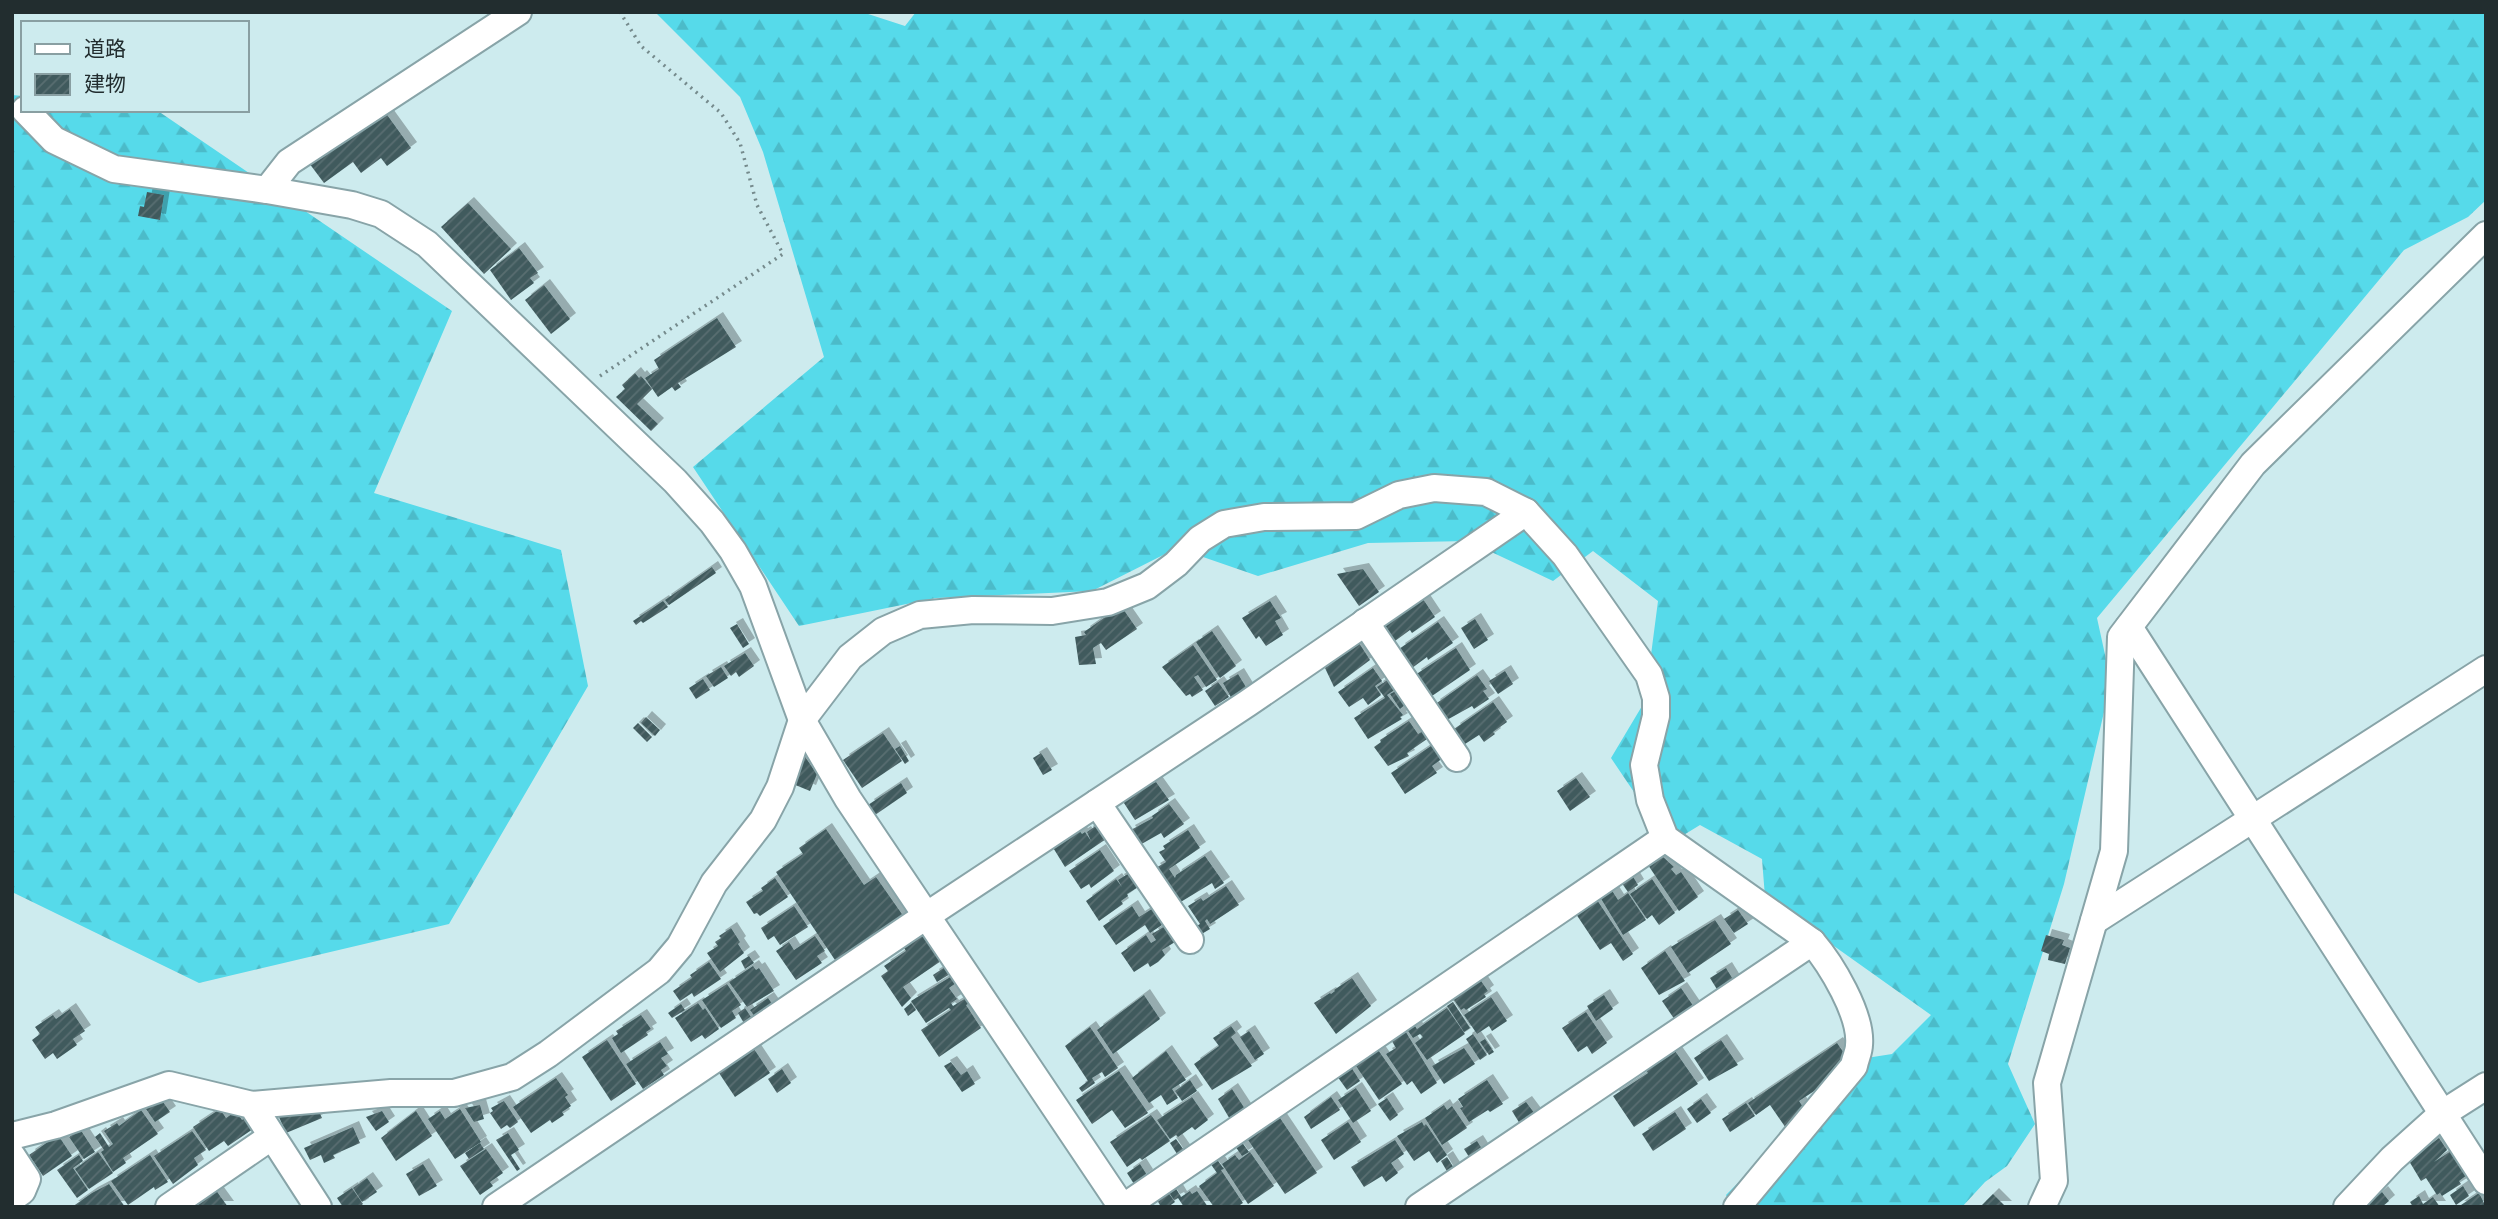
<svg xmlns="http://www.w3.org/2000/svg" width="2498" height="1219" font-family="'Asap Condensed','Noto Sans JP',sans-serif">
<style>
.forest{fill:url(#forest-firs)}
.building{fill:url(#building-hatch);filter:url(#shadow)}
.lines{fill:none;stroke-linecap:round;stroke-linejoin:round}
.minor-casing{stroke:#88a4a8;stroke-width:30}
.path{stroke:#758a8c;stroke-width:3.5;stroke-dasharray:2 5;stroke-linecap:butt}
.minor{stroke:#fff;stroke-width:26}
</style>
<defs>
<pattern id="forest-firs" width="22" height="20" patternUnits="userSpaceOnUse" patternTransform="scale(1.75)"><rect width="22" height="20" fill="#56daea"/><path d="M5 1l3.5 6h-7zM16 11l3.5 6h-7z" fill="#4bbbc9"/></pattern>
<pattern id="building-hatch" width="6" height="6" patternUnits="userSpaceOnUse" patternTransform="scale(1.75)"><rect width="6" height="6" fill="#405a5d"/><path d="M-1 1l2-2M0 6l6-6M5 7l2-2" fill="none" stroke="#596e71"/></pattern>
<filter id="shadow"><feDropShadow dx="6" dy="-6" stdDeviation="0" flood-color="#0004"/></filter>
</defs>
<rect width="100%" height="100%" fill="#cdebee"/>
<g class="forest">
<path d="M655,12H862L905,26L916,12H2486V200L2468,217L2404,250L2097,618L2111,682L2064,884L2008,1064L2035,1124L2007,1166L1985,1182L1962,1207H1732L1726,1195L1860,1059L1892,1054L1931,1015L1765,897L1762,859L1700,825L1669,844L1611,758L1645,701L1658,601L1593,551L1553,581L1468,541L1368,543L1258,576L1177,548L1092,591L936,598L799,626L693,467L824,357L763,152L740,97Z"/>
<path d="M12,95L23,96V110L158,111L452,311L374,493L561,550L588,686L449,924L199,983L12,892Z"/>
</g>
<g class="building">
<path d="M385,112L411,148L387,166L381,158L361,173L353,162L324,183L309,163L340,141L342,144Z"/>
<path d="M147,192L164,195L160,220L138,216L140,206L144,207Z"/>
<path d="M468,203L511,249L484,274L441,227Z"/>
<path d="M519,248L538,273L530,278L534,283L511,300L490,270Z"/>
<path d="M544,285L570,319L551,334L525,300Z"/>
<path d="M717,318L736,347L678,383L681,387L675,391L672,387L658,397L645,378L659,369L654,360Z"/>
<path d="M635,373L639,378L641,376L652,389L637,404L658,424L651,431L616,397L625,389L622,385Z"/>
<path d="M712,567L716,573L669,605L665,600Z"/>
<path d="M1363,569L1379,592L1359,606L1337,574Z"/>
<path d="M1421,596L1435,617L1412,633L1410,630L1395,641L1385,626L1389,623L1387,620Z"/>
<path d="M663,601L668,607L643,623L641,621L636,625L633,621Z"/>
<path d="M1270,601L1281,618L1275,621L1283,635L1266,646L1259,636L1256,639L1242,618Z"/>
<path d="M1121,606L1137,629L1106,650L1101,643L1093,648L1096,664L1079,665L1075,637L1086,635L1084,632Z"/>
<path d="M1475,619L1488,640L1474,649L1461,628Z"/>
<path d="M1438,622L1453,643L1428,660L1427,657L1412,668L1399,649Z"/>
<path d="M737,624L749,644L743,648L730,628Z"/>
<path d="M1212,631L1236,666L1220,678L1196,642Z"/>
<path d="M1359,643L1370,660L1334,687L1325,668Z"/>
<path d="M1193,645L1217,680L1206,687L1198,675L1194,677L1203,690L1192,697L1190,694L1186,696L1162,667Z"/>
<path d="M1456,648L1470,670L1429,698L1415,675Z"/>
<path d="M745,653L754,666L739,677L736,672L731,676L724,666Z"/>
<path d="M721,667L728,678L714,687L706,676Z"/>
<path d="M1373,668L1382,681L1375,686L1381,695L1368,705L1363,698L1349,707L1338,692Z"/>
<path d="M1505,671L1513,684L1498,694L1489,681Z"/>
<path d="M1238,674L1249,692L1233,701L1223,683Z"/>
<path d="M1477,675L1487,689L1483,691L1489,699L1474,709L1472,706L1445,721L1434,705Z"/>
<path d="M703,679L710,690L696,699L689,688Z"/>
<path d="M1389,679L1396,689L1387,695L1403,715L1400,717L1402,719L1368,739L1354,718L1385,698L1377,687Z"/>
<path d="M1218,682L1229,697L1215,706L1205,691Z"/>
<path d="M1396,691L1405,705L1400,709L1390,694Z"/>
<path d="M1493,702L1507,722L1493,732L1495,734L1484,742L1479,735L1465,744L1454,729Z"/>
<path d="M646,717L660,730L655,736L641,723Z"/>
<path d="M1409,721L1418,734L1423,731L1427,739L1407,753L1409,756L1388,766L1374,747L1381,742L1380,740Z"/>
<path d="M638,723L652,737L647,742L633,728Z"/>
<path d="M883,733L902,761L862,788L843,760Z"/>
<path d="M1434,744L1443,758L1432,766L1437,773L1405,794L1391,773Z"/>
<path d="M900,746L909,761L905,764L895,749Z"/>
<path d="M801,751L817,774L810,791L788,782Z"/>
<path d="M1041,753L1052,770L1043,775L1033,758Z"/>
<path d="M1576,778L1590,797L1570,811L1557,791Z"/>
<path d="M1152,780L1154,783L1156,782L1169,800L1135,820L1122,800Z"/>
<path d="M901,783L907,793L875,815L868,805Z"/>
<path d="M1169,804L1184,824L1164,838L1161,833L1138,846L1129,831L1153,818L1152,816Z"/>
<path d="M1097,825L1106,839L1065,867L1052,846L1078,829L1082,834L1085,832L1091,841L1087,832Z"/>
<path d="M826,829L864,885L876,877L904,917L837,963L776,872L803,854L799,848Z"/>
<path d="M1188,830L1200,848L1169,869L1175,878L1176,875L1205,856L1224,883L1215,889L1212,883L1179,903L1154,869L1166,862L1159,852L1165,849L1163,846Z"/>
<path d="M1100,850L1114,871L1091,888L1089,884L1081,889L1069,871Z"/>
<path d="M1662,856L1674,867L1671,869L1676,875L1681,872L1698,897L1679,911L1648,865Z"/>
<path d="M1131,872L1140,886L1127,894L1128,896L1121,901L1123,904L1099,921L1086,901L1116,879L1122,887L1118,880Z"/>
<path d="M1632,875L1638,885L1628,892L1621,882Z"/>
<path d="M775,878L788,897L760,916L757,913L754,914L746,902L763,891L761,888Z"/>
<path d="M1652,879L1675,913L1659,925L1652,915L1647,919L1630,894Z"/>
<path d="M1226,886L1239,905L1210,924L1207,919L1205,921L1210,929L1200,935L1195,927L1200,924L1188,906L1201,898L1203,901Z"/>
<path d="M1611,889L1618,900L1628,893L1646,920L1623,935L1600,897Z"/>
<path d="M1597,900L1633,954L1623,961L1611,943L1600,950L1576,914Z"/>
<path d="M794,906L808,927L780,945L774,936L768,940L761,928Z"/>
<path d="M1132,906L1139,917L1155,907L1165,923L1150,933L1145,925L1116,945L1103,926Z"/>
<path d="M1738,910L1748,924L1734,933L1724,919Z"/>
<path d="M1715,920L1731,944L1688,973L1671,947Z"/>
<path d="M1165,926L1175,942L1162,950L1165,955L1158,962L1150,967L1148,963L1134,972L1121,953L1146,935L1151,943L1156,940L1152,934Z"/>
<path d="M731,928L740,942L738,944L744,953L720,972L707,953L718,946L715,942L721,938L719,936Z"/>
<path d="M916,935L924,937L941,961L903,987L911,998L902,1007L881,976L888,971L884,966L906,951L902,945Z"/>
<path d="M2046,935L2064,940L2062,945L2070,948L2065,964L2048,960L2049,954L2041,951Z"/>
<path d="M815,936L825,951L817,956L822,963L796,980L776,951L789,942L794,950Z"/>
<path d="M1665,951L1685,981L1659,995L1641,968Z"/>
<path d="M749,956L754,963L745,969L741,961Z"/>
<path d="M709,962L721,979L694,997L692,993L680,1001L673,991L692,978L690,975Z"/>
<path d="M753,966L756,970L759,968L774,991L747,1007L729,982Z"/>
<path d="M945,967L950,974L937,982L933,975Z"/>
<path d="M1726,968L1734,981L1718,991L1710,978Z"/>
<path d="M952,976L956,983L949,988L957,999L951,1003L953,1006L966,998L970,1003L966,1005L981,1028L939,1057L921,1030L951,1010L949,1008L926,1023L911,1001Z"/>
<path d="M1352,978L1371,1006L1336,1034L1314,1003L1330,993L1331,994L1335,991L1334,990Z"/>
<path d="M1479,978L1488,991L1484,994L1486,997L1466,1010L1464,1008L1461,1010L1452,997Z"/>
<path d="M727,984L741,1005L732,1011L736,1018L721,1028L702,1000Z"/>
<path d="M1681,988L1694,1007L1675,1020L1662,1001Z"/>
<path d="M1144,995L1160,1019L1113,1054L1097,1030Z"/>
<path d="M1604,995L1613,1009L1596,1021L1587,1006Z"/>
<path d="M1491,997L1507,1021L1492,1031L1489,1026L1477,1034L1464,1015Z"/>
<path d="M768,998L773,1005L755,1017L750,1010Z"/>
<path d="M1453,1002L1470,1028L1464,1032L1447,1006Z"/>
<path d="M698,1003L703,1010L705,1008L719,1029L705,1039L702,1035L691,1042L675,1018Z"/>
<path d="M911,1003L916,1010L908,1016L904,1009Z"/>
<path d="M681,1004L685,1010L672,1018L668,1013Z"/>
<path d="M745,1008L753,1020L745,1025L738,1013Z"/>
<path d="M1447,1008L1465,1034L1427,1060L1415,1043L1423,1037L1420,1034L1413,1038L1406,1028L1413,1023L1417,1029Z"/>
<path d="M70,1009L85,1031L73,1039L77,1045L57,1059L53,1053L45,1059L32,1040L40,1034L35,1027L53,1015L56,1019Z"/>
<path d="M1586,1012L1607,1043L1592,1054L1587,1046L1578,1052L1562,1028Z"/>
<path d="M641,1015L651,1029L646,1032L648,1035L621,1053L612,1038L618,1034L616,1031Z"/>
<path d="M1231,1026L1236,1033L1231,1037L1252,1066L1212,1090L1194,1064L1219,1046L1213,1038Z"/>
<path d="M1090,1027L1118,1068L1105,1077L1102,1072L1092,1078L1095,1083L1082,1092L1079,1088L1088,1081L1065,1046Z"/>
<path d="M1404,1029L1437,1083L1421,1094L1412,1081L1407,1085L1386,1054L1396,1048L1390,1038Z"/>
<path d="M1249,1031L1264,1054L1255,1060L1240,1037Z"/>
<path d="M1473,1034L1487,1055L1480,1060L1466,1039Z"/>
<path d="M1485,1039L1494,1052L1489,1055L1480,1042Z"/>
<path d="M607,1040L636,1084L611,1101L582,1057Z"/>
<path d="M1721,1040L1738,1065L1709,1081L1694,1058Z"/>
<path d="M660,1042L668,1054L661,1058L667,1066L661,1070L664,1075L643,1089L626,1064Z"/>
<path d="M1837,1043L1844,1053L1831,1080L1799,1101L1805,1110L1788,1131L1770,1105L1756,1115L1748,1103Z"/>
<path d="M1376,1047L1402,1084L1379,1100L1354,1063Z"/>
<path d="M1464,1048L1475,1064L1444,1084L1432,1066Z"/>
<path d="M1673,1048L1698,1084L1634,1127L1613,1096L1648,1073L1644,1068Z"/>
<path d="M754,1049L770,1073L735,1097L719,1073Z"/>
<path d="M1166,1051L1186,1080L1172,1089L1178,1098L1167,1105L1161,1095L1149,1103L1132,1078Z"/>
<path d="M951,1062L961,1075L967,1071L975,1084L962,1092L944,1066Z"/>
<path d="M1351,1067L1360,1081L1347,1090L1337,1076Z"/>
<path d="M782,1069L791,1083L777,1093L768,1079Z"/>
<path d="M1119,1071L1148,1113L1125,1128L1112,1110L1092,1124L1076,1100Z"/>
<path d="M556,1078L568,1095L565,1097L571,1106L562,1112L564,1115L552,1123L550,1120L531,1133L513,1107Z"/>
<path d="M1190,1080L1197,1091L1182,1101L1175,1091Z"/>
<path d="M1487,1080L1503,1104L1490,1112L1488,1110L1469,1122L1460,1108L1463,1107L1458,1099Z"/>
<path d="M1356,1088L1371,1111L1353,1123L1338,1100Z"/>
<path d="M1232,1089L1247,1112L1231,1121L1218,1099Z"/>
<path d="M1192,1097L1208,1120L1195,1130L1192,1127L1178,1137L1176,1135L1170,1139L1157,1120Z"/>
<path d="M1331,1097L1340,1110L1311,1129L1304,1117Z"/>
<path d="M1387,1098L1398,1115L1390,1121L1378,1104Z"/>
<path d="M161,1099L170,1112L155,1122L146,1109Z"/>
<path d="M1701,1099L1711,1113L1697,1123L1687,1109Z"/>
<path d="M504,1101L518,1122L510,1128L507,1125L501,1129L490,1113L493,1111L491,1108Z"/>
<path d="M1526,1102L1535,1114L1520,1124L1512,1111Z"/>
<path d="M1746,1103L1755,1116L1730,1132L1722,1119Z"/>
<path d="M480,1105L484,1119L474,1122L465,1108Z"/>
<path d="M1444,1105L1447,1110L1452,1106L1467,1128L1442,1145L1425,1118Z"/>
<path d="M317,1107L322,1118L286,1133L278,1115Z"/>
<path d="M220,1109L226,1118L236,1111L242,1120L245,1118L253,1129L228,1146L224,1141L209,1151L193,1127Z"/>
<path d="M460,1109L481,1142L455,1159L428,1119L440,1111L445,1119Z"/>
<path d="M141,1110L158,1134L123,1158L126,1163L113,1172L101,1152L104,1150L95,1137L100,1133L109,1147L113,1144L104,1131L117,1123L119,1126Z"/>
<path d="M382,1111L389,1122L376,1131L366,1117Z"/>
<path d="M416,1111L432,1136L396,1161L381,1138Z"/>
<path d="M1675,1112L1686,1129L1653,1151L1642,1134Z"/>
<path d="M1151,1115L1170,1141L1142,1160L1140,1158L1127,1167L1110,1142Z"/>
<path d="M1278,1115L1317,1173L1285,1194L1246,1137Z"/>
<path d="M1348,1122L1361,1142L1334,1160L1321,1140Z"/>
<path d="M1422,1122L1424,1126L1426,1124L1447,1155L1437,1163L1429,1151L1414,1161L1397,1136Z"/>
<path d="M353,1127L360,1143L333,1155L335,1158L324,1163L321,1155L310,1160L304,1148Z"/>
<path d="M80,1129L95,1152L84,1159L69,1137Z"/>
<path d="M192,1131L206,1150L194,1158L198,1165L173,1184L154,1156Z"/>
<path d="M508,1133L519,1150L511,1155L520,1169L517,1171L496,1140Z"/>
<path d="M58,1135L72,1156L43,1176L29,1155Z"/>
<path d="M2439,1138L2447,1150L2434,1162L2451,1151L2467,1175L2459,1181L2461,1184L2442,1196L2440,1193L2437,1195L2426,1178L2421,1181L2409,1161Z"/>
<path d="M1176,1139L1186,1153L1179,1157L1170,1143Z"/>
<path d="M1395,1140L1404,1154L1391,1163L1398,1173L1386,1182L1382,1176L1364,1187L1351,1167Z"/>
<path d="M1241,1141L1249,1152L1242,1156L1235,1146Z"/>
<path d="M1477,1141L1484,1152L1471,1160L1464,1149Z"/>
<path d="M480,1143L484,1149L469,1159L465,1153Z"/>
<path d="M486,1149L503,1173L490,1182L493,1186L480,1195L460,1166Z"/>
<path d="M98,1152L113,1173L89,1189L75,1169Z"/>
<path d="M1250,1152L1274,1186L1248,1204L1222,1164L1235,1155L1239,1160Z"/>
<path d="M79,1155L83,1161L73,1168L88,1190L77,1198L57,1170Z"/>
<path d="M150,1155L168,1182L155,1190L154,1187L128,1205L111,1181Z"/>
<path d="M1447,1157L1454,1168L1448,1173L1441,1161Z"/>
<path d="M1216,1158L1224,1169L1221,1170L1243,1203L1237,1207H1214L1199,1186L1217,1173L1210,1163Z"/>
<path d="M423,1164L437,1186L419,1196L406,1174Z"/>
<path d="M1140,1164L1147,1175L1134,1184L1127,1173Z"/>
<path d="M367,1178L377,1192L362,1202L353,1188Z"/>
<path d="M109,1184L125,1207H72L92,1193Z"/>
<path d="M2463,1186L2469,1196L2456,1205L2450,1195Z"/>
<path d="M1175,1187L1181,1197L1190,1191L1192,1194L1197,1191L1208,1207H1184L1178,1198L1174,1200L1168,1191Z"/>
<path d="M352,1188L363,1204L359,1207H343L337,1198Z"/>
<path d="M215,1189L228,1207H189Z"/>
<path d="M1167,1191L1175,1202L1168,1207H1161L1156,1198Z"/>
<path d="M2382,1192L2389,1201L2382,1207H2365Z"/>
<path d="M2479,1193L2486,1207H2458Z"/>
<path d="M1993,1194L2006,1207H1980Z"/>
<path d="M2419,1196L2423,1204L2433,1197L2440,1207H2413L2410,1202Z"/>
</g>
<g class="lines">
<defs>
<g id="minor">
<path d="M25,110L54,140L114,169L267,190L352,205L381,214L427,244L675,481L712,522L733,551L753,586L802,720L848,799L1122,1207"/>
<path d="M267,190L289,162L518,12"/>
<path d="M1365,622L1457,758"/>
<path d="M2129,627L2486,1181"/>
<path d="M1097,803L1190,940"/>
<path d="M2094,921L2486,669"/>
<path d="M252,1105L391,1093H454L512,1077L548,1054L659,971L680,946L714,883L763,820L780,787L802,720L850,657L883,631L920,615L973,610L1052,611L1108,602L1147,586L1176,564L1200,539L1224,524L1264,517L1356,516L1399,495L1434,488L1486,492L1526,512L1565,555L1649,675L1656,698V716L1644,765L1650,800L1665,838L1812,942C1831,964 1862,1015 1859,1045C1859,1052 1855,1059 1854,1066L1737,1207"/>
<path d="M12,1136L56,1125L169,1085L252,1105L318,1207"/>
<path d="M12,1156L27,1179L22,1191L12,1198"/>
<path d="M169,1207L271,1137"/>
<path d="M496,1207L926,916L1248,703L1526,512"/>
<path d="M1124,1207L1665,838"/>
<path d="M1419,1207L1812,942"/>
<path d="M2042,1207L2054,1181L2047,1083L2114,851L2121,637L2253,464L2486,235"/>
<path d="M2347,1207L2392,1159L2442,1114L2486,1086"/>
</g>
</defs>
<use href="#minor" class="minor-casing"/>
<path class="path" d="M600,376L783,254L757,205L740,143L721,113L641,46L620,12"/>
<use href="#minor" class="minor"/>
</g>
<rect width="2498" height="1219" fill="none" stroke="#222d2f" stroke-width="28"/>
<rect x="21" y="21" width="228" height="91" fill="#cdebee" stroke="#899fa2" stroke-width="2"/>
<rect x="35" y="44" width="35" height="10" fill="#ffffff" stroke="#899fa2" stroke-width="2"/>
<text x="84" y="56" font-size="21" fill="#222d2f">道路</text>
<rect x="35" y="74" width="35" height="21" fill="url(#building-hatch)" stroke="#899fa2" stroke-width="2"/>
<text x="84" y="91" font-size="21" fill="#222d2f">建物</text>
</svg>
